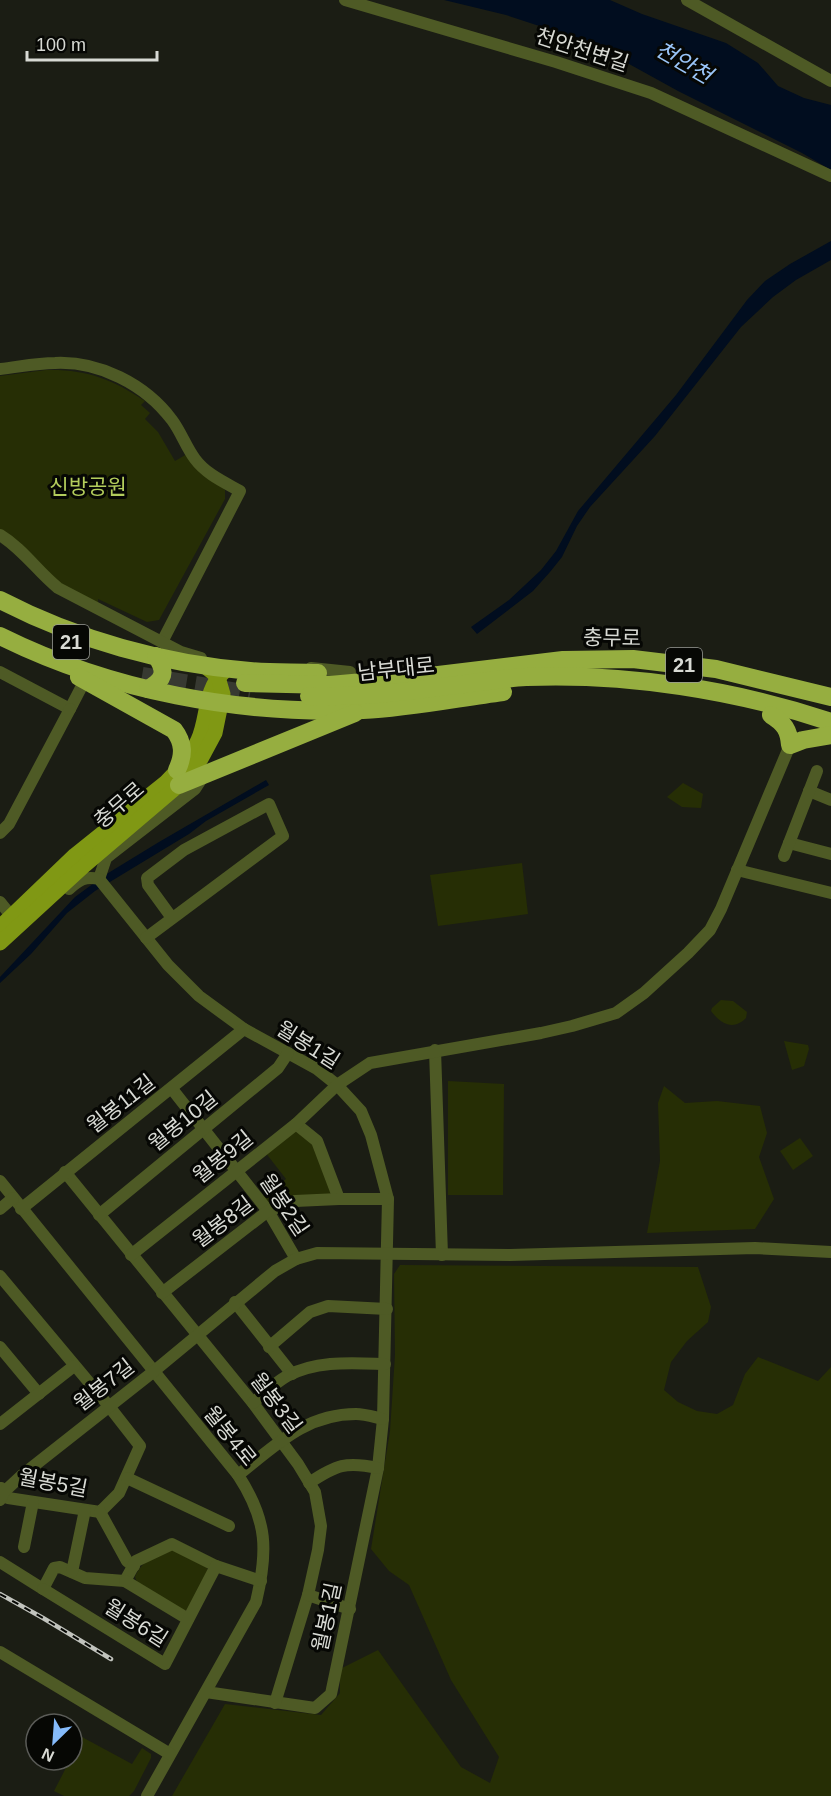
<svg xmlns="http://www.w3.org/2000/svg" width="831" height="1796" font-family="Arial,'Noto Sans KR',sans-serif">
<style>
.green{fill:#262e05}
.water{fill:#010d1f}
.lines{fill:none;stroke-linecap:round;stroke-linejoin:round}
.highway-tunnel{stroke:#373931;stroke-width:18;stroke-dasharray:18 9;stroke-linecap:butt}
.minor{stroke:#4e5a25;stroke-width:12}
.major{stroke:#809814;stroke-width:15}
.highway{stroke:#96ae40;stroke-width:18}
.rail-casing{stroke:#c1c3bd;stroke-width:4.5}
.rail{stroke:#060704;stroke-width:2;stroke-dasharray:7;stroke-linecap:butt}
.labels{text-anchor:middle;stroke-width:6;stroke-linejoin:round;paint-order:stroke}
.shield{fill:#060704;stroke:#999b96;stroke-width:1.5}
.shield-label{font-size:20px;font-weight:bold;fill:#d8dad4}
.street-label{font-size:21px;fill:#d8dad4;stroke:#060704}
.park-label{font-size:21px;fill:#b3cd5c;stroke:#060704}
.water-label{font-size:22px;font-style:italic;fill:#9ac5f8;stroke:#060704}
</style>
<rect width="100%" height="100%" fill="#1b1d14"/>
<g class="green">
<path d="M46,370C86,369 112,379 145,401L141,405L150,413L145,419L158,432L175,461L187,454L225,490V499L159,620L147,622L98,599V603L62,587L0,531V376Z"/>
<path d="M683,783L703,794L701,808L682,807L667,797Z"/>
<path d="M522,863L528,914L438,926L430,875Z"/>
<path d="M721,1000L733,1001L747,1012L746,1018C733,1031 721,1024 711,1011L712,1008Z"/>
<path d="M784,1041L808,1045L809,1049L804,1066L792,1070Z"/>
<path d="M448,1081L504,1084L503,1195H448Z"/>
<path d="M664,1086L685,1103L717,1101L760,1106L767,1133L759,1157L774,1199L755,1229L647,1233L660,1161L658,1103Z"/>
<path d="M291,1131C321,1133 326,1170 334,1194L270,1208L262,1198L286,1179L265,1152Z"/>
<path d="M800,1138L813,1156L793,1170L780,1151Z"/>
<path d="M400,1265L698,1267L711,1307L708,1322L687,1341L671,1362L664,1390L678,1402L697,1411L717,1414L733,1405L745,1374L758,1357L818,1381L831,1367V1796H172L225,1704L321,1715L340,1693V1669L378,1650L461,1767L490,1783L499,1757L451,1680L409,1585L389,1571L371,1549L390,1431L395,1355L394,1274Z"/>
<path d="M172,1550L206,1566L209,1572L188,1610L184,1611L138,1585L135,1577C142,1560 155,1556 172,1550Z"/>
<path d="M82,1737L132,1764L142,1748L151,1754V1758L134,1791L129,1796H64L54,1791L70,1760H72V1756Z"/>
</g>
<g class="water">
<path d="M444,0H610L642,14L726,43L758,63L778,86L804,98L831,105V170L802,153L678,91L591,43L506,15Z"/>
<path d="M831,241V260L796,280L773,297L741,327L655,436L590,507L577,526L562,557L550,572L533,591L477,634L471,627L509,600L541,570L556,551L578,511L676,395L747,300L765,281L790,264Z"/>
<path d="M266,780L269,785L206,821L189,834L95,891L67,913L31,954L0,983V977L75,897L105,875L159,842Z"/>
</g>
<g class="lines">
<path class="highway-tunnel" d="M142,676L250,694"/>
<g class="minor">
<path d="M345,0L556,62L651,93L831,176"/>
<path d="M687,0L831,81"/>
<path d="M0,369C18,367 37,363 55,363C99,361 145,384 172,420C181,432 186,447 195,459C206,474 224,482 240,491L162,642"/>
<path d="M0,535C23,549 37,571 58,588L181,652L201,658"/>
<path d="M311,668L350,672"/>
<path d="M0,672L70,709L85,680"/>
<path d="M809,791L831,800"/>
<path d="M0,833L9,824L70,709"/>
<path d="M789,843L831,854"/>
<path d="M784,856L817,771"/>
<path d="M737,870L831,893"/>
<path d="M99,879L106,858L195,789L204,775"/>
<path d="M69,889C79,880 85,876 99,879L168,965L199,996L244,1029L317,1069L337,1085L361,1111L371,1135L388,1199L383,1419L378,1468L331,1694L315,1708L206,1692"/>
<path d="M0,902L12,917"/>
<path d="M146,938L283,836L269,804L184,850L147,878L148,885L172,918"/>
<path d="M435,1050L442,1255"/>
<path d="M172,1089L268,1211L296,1259"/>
<path d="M296,1124L317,1141L339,1199"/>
<path d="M65,1172L253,1403L298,1464L315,1492L321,1526L318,1550L308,1595L275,1703"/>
<path d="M0,1181L238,1475C268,1521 268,1551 256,1602L147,1796"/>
<path d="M0,1209L13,1198"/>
<path d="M21,1209L244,1029"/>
<path d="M99,1215L278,1068L288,1053"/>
<path d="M131,1255L296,1124L337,1085L370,1063L541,1033L572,1026L616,1013L644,993L688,953L710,930L721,909L790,745"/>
<path d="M0,1276L108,1405L140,1446L119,1493L100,1512L8,1498L1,1488"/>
<path d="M162,1293L268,1211L295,1201L339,1199H388"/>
<path d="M235,1302L292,1374"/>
<path d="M0,1347L39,1394"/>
<path d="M269,1347L310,1312L328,1306L387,1309"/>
<path d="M253,1403C263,1394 275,1383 287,1376C317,1360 352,1363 385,1364"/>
<path d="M0,1424L74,1366"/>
<path d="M238,1475C275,1446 305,1414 356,1414C365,1414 374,1417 383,1419"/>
<path d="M127,1478L229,1526"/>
<path d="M309,1483C336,1465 346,1461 378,1468"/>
<path d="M0,1500L4,1492L21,1476L153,1372L275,1271L296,1259L317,1253L510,1255L755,1248L831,1252"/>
<path d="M100,1512L127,1561L134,1566"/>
<path d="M24,1547L33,1502"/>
<path d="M0,1562L43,1589L54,1568L60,1567L85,1578L125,1581L136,1561L172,1544L216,1566L261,1581"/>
<path d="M72,1572L85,1510"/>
<path d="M125,1581L188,1619"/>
<path d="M43,1589L165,1664L216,1566"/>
<path d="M308,1595L350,1609"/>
<path d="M0,1652L170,1754"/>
</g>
<g class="major">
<path d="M0,927L75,855L166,782C178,770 191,756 198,740C208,719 204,689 223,673"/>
<path d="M0,943L85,865L179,785L201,759L215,733L223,694L218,677L203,665"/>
</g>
<g class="highway">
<path d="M0,600C77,640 164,664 250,671C272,673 296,672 318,673"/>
<path d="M0,636C111,691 239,715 363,710C410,708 457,698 503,692"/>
<path d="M79,677L174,730C184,743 184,755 177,770"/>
<path d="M245,683L330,685L430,676L563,660L633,659L716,669L831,697"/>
<path d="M148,689C164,680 167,672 156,656"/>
<path d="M309,696C364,698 418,690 472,683C490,681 508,678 526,677C627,673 736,690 831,722"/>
<path d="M771,715C784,723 789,730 790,745L803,740L831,735"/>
<path d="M179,785L355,713"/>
</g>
<defs>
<path id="rail" d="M0,1594L43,1618L111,1659"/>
</defs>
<use href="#rail" class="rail-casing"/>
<use href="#rail" class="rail"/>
</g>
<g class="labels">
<g class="shield">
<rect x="53" y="625" width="36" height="34" rx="4.5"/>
<rect x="666" y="648" width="36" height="34" rx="4.5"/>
</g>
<g class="shield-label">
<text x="71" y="649">21</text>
<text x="684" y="672">21</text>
</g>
<g class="street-label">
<text transform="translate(582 50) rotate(18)" y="7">천안천변길</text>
<text transform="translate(612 638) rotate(1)" y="7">충무로</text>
<text transform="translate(396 669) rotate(-6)" y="7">남부대로</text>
<text transform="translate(119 805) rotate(-41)" y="7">충무로</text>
<text transform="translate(308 1045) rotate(32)" y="7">월봉1길</text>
<text transform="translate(121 1104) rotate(-38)" y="7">월봉11길</text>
<text transform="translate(183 1121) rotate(-39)" y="7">월봉10길</text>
<text transform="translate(223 1157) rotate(-39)" y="7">월봉9길</text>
<text transform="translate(284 1205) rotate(56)" y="7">월봉2길</text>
<text transform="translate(223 1222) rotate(-37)" y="7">월봉8길</text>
<text transform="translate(104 1385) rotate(-38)" y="7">월봉7길</text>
<text transform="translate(276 1403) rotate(53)" y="7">월봉3길</text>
<text transform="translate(230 1436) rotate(51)" y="7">월봉4로</text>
<text transform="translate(53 1483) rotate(11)" y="7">월봉5길</text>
<text transform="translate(327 1617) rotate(-78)" y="7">월봉1길</text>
<text transform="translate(136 1623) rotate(32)" y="7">월봉6길</text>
</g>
<g class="park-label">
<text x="88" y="494">신방공원</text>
</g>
<g class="water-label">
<text transform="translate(684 62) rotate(30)" y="8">천안천</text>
</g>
</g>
<g transform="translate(54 1742) rotate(205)"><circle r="28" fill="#060704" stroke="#5a5b57" stroke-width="1.5"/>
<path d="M0-4.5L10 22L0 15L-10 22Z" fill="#85bbfb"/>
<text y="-9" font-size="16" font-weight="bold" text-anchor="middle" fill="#d8dad4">N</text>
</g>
<path d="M27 51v9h130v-9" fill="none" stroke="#d8dad4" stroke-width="3"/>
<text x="36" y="51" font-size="18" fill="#d8dad4" stroke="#060704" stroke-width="4.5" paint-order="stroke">100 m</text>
</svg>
